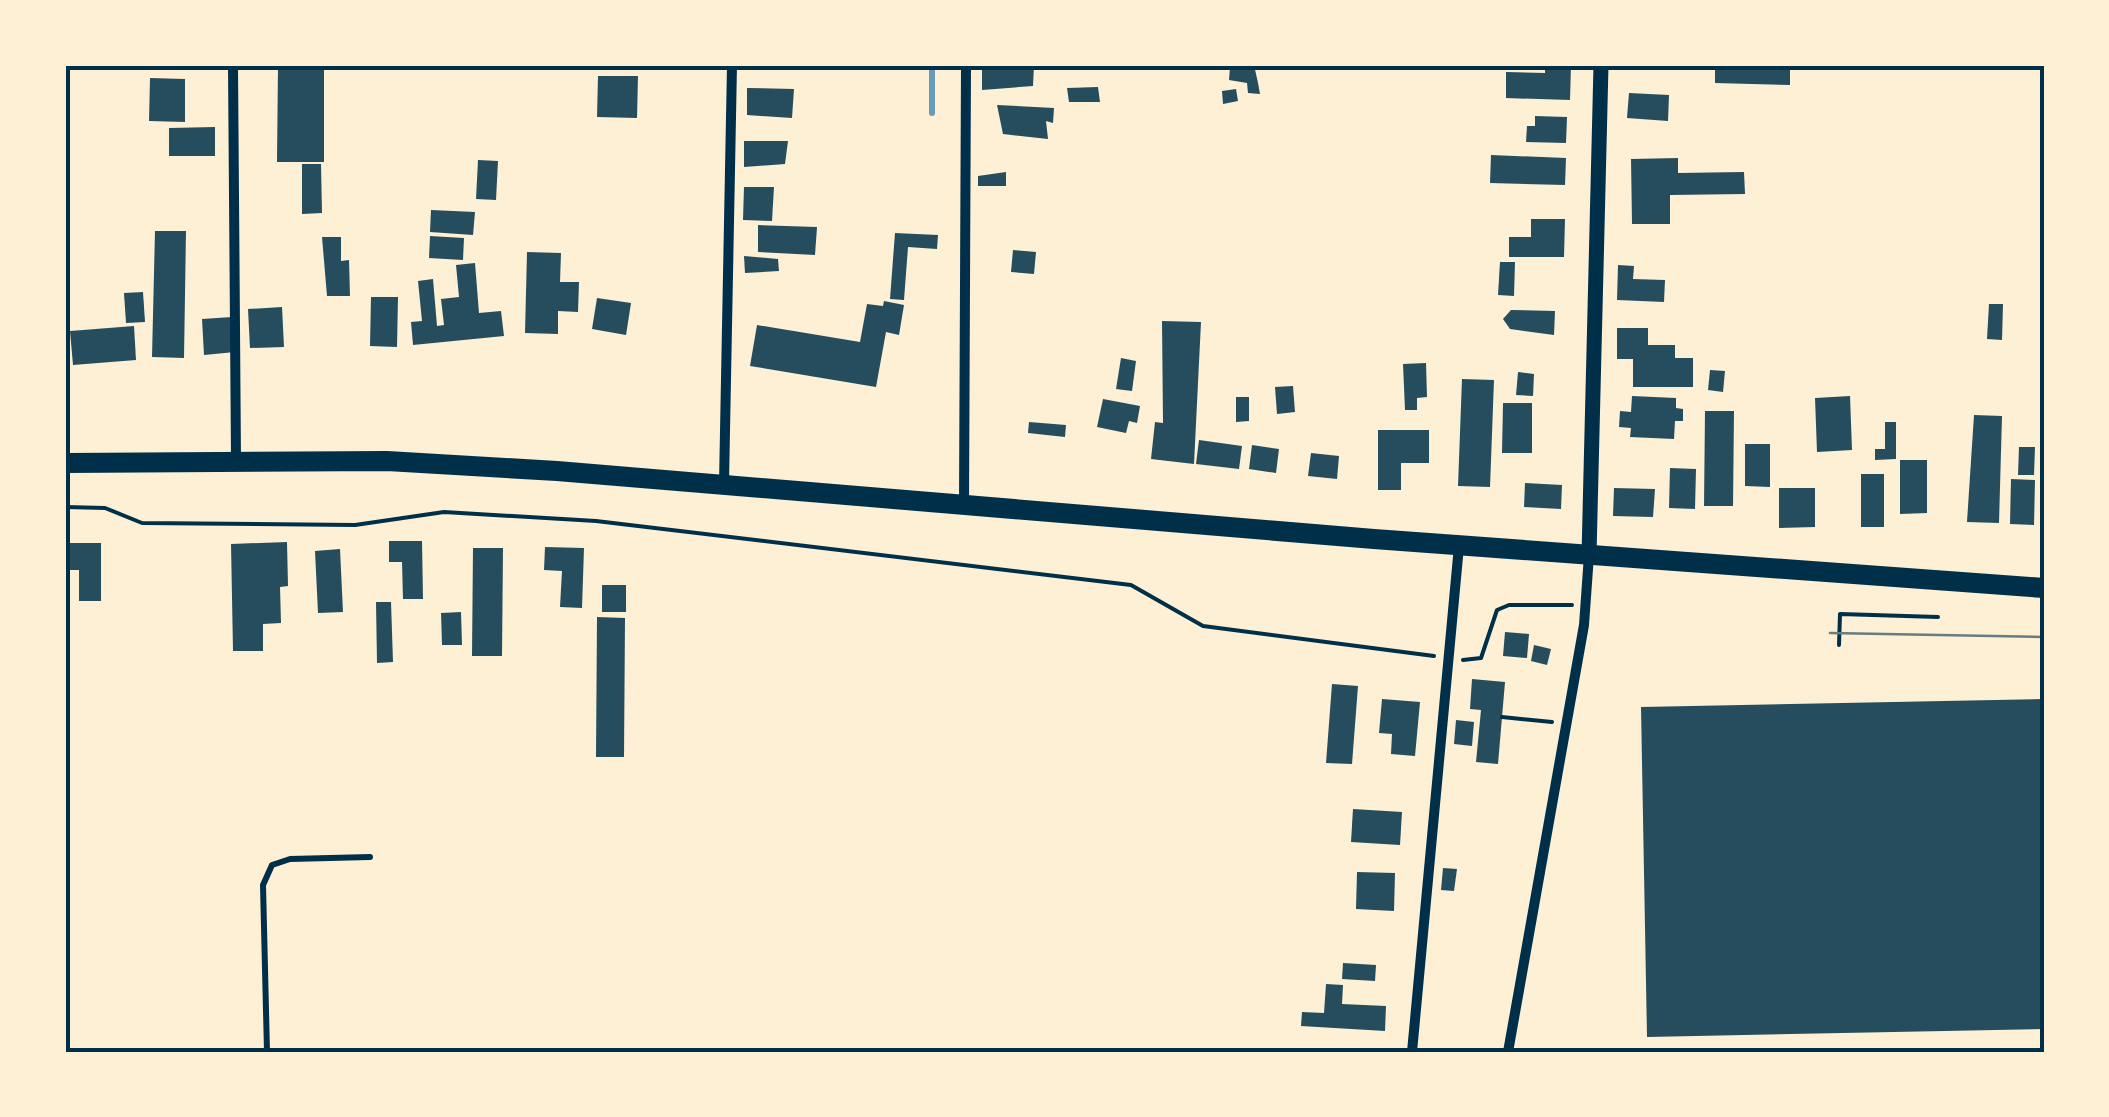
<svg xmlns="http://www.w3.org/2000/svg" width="2109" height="1117" font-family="'Nunito Sans',sans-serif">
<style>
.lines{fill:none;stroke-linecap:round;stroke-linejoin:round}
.stream{stroke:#669bbc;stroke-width:6}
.building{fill:#264d5e}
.path{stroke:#003049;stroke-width:4}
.service{stroke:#003049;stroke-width:6}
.minor{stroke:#003049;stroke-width:10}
.tertiary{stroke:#003049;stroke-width:15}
.primary{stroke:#003049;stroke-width:20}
.tram{stroke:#657d81;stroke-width:2.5}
.neatline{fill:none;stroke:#003049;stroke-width:4}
</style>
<rect width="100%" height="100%" fill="#fdf0d5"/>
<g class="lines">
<path class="stream" d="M932,113V65"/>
</g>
<g class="building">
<path d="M278,65H324V162H277Z"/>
<path d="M982,65H1034L1033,86L982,90Z"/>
<path d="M1254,65L1258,83L1260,94L1248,93L1247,83L1229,80L1230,67Z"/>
<path d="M1545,65H1571L1570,100L1506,98V72L1545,73Z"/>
<path d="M1715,65H1790V85L1715,83Z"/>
<path d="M598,76H638L637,118L597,117Z"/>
<path d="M150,78L185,79V122L149,121Z"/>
<path d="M1098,87L1100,102H1069L1067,88Z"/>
<path d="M747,88L794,89L792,118L747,115Z"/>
<path d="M1236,89L1238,101L1223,104L1222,91Z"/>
<path d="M1629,93L1669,95L1668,121L1627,118Z"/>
<path d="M997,105L1054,108L1053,123L1046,121L1048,139L1003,134Z"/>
<path d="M1535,116L1567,117L1566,143L1526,142L1527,126H1535Z"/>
<path d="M215,127V156H169V128Z"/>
<path d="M744,141H788L785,164L744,167Z"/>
<path d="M1491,155L1566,158L1565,185L1490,183Z"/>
<path d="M1678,158V173L1744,172L1745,194L1670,195V224H1632L1631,159Z"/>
<path d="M478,160L498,161L496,200L476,199Z"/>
<path d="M302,164H321L322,213L302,214Z"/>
<path d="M1006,172V186H978V176Z"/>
<path d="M744,187H774L772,221L743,220Z"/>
<path d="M431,210L475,212L473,235L430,232Z"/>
<path d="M1531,219H1565L1564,257H1509V237H1531Z"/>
<path d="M758,225L817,227L815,255L758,252Z"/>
<path d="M155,231H186L184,358L152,357Z"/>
<path d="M895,233L938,235L937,249L908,247L904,300L890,299Z"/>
<path d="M430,236L464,238L463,260L429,258Z"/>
<path d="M322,237H341V261L349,260L350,296H327Z"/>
<path d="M1013,250L1036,252L1034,274L1011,272Z"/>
<path d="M527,252L561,253L560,282H579L578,312L558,311V334L525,333Z"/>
<path d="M744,256L778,259L779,271L745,273Z"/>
<path d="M1500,262H1515L1514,296L1498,295Z"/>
<path d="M475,263L479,313L501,311L504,336L413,345L411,322L422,321L418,281L433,279L437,326L444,325L441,299L459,297L456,265Z"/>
<path d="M1618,265L1634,266L1633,279L1665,280L1664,302L1617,300Z"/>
<path d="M143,292L145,322L126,323L124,293Z"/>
<path d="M371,297H398L397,347L370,346Z"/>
<path d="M597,298L631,303L626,335L592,329Z"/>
<path d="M884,301L904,305L899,335L886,332L876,387L750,366L757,325L860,342L867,304L883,306Z"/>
<path d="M1989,304H2003L2002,340L1987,339Z"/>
<path d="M282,307L284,347L250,348L248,309Z"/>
<path d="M1511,310L1555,311L1554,335L1510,329L1503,319Z"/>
<path d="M232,317L235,352L204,355L202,319Z"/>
<path d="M1162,321L1201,322L1194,464L1151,459L1155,422L1163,423Z"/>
<path d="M134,326L136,360L73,365L70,331Z"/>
<path d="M1617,328H1648V345H1675V358H1693V387H1633V359H1617Z"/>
<path d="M1121,358L1136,361L1132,391L1116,389Z"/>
<path d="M1426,363L1427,397L1417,398V410H1405L1403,364Z"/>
<path d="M1710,370L1725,371L1723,392L1708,390Z"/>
<path d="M1518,372L1534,374L1533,396L1516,395Z"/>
<path d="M1462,379L1494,380L1490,487L1458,486Z"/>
<path d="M1293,386L1295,412L1277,414L1275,387Z"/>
<path d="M1632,396L1676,398V408L1683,409V421H1675L1674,439L1630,437L1631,428L1619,427L1620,411L1631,412Z"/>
<path d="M1850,396L1852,450L1817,452L1815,398Z"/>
<path d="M1236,397H1249V421L1236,422Z"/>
<path d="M1103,399L1140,406L1137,423L1129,421L1126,433L1097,427Z"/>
<path d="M1503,403H1532V453H1502Z"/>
<path d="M1705,411H1734L1733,506H1704Z"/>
<path d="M1974,415L2002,416L1999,523L1967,522Z"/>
<path d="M1029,422L1066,425L1065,437L1028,433Z"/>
<path d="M1885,422H1896V459L1875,460V449H1885Z"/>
<path d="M1378,430H1429V463H1401V490H1378Z"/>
<path d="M1199,440L1242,446L1239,469L1196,464Z"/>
<path d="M1745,444H1770V487L1745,486Z"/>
<path d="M1252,445L1279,449L1276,473L1249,469Z"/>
<path d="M2019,447H2035L2034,475H2018Z"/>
<path d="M1311,453L1339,456L1337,479L1308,476Z"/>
<path d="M1900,460H1927V513L1900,514Z"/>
<path d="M1670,468L1696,469L1695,509L1669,508Z"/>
<rect x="1861" y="474" width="23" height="53"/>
<path d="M2011,479L2035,480L2034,525L2010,524Z"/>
<path d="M1525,483L1562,485L1561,509L1524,507Z"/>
<path d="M1614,488L1655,489L1653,517L1613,516Z"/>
<path d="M1779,488H1815V527L1779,528Z"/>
<path d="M389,541H422L423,599H403L402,562H389Z"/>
<path d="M287,542L288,586L280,587L281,623L263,624V651H233L231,544Z"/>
<path d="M70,543H101V601H79V570H70Z"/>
<path d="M545,547L584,548L582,608L560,607L562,571L544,570Z"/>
<path d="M473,548H503L502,656H472Z"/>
<path d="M340,549L343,612L318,613L315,551Z"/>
<rect x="602" y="585" width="24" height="27"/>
<path d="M376,602H391L393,662L377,663Z"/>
<path d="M461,612L462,645H442L441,613Z"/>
<path d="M597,617L625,618L624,757H596Z"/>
<path d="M1505,632L1529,634L1527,658L1503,656Z"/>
<path d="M1534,645L1551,649L1547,665L1531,661Z"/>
<path d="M1472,679L1505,682L1498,764L1476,762L1481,710L1470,709Z"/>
<path d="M1332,684L1358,686L1352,764L1326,763Z"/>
<path d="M1382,699L1420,702L1415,756L1391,754L1392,734L1379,733Z"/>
<path d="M2044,699V1029L1647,1037L1641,707Z"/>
<path d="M1456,720L1474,722L1472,746L1454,744Z"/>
<path d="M1353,809L1402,812L1400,845L1351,842Z"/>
<path d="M1443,868L1457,869L1454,891L1441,890Z"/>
<path d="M1357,872L1395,873L1394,911L1356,909Z"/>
<path d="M1343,963L1376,965L1375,981L1342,979Z"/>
<path d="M1326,984L1343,985L1342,1004L1386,1006L1385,1031L1301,1026L1302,1012L1324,1013Z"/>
</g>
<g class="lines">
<g class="path">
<path d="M65,507L105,508L142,523L355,525L444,512L596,521L1131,585L1203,626L1434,656"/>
<path d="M1839,645L1840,614L1938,617"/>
<path d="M1463,660L1481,658L1497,610L1509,605H1572"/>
<path d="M1502,717L1552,722"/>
</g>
<path class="service" d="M267,1052L263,885L272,865L290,859L370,857"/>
<g class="minor">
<path d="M233,65L236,459"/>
<path d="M724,484L732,65"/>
<path d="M964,504L966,65"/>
<path d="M1412,1052L1459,546"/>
<path d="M1508,1052L1584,625L1589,555"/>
</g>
<path class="tertiary" d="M1589,555L1601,65"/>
<path class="primary" d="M65,463L387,461L557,471L1374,539L2044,588"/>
<path class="tram" d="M1830,633L2044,637"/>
</g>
<rect width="2109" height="1117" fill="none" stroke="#fdf0d5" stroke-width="135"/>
<rect x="68" y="68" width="1974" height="982" class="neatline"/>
</svg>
